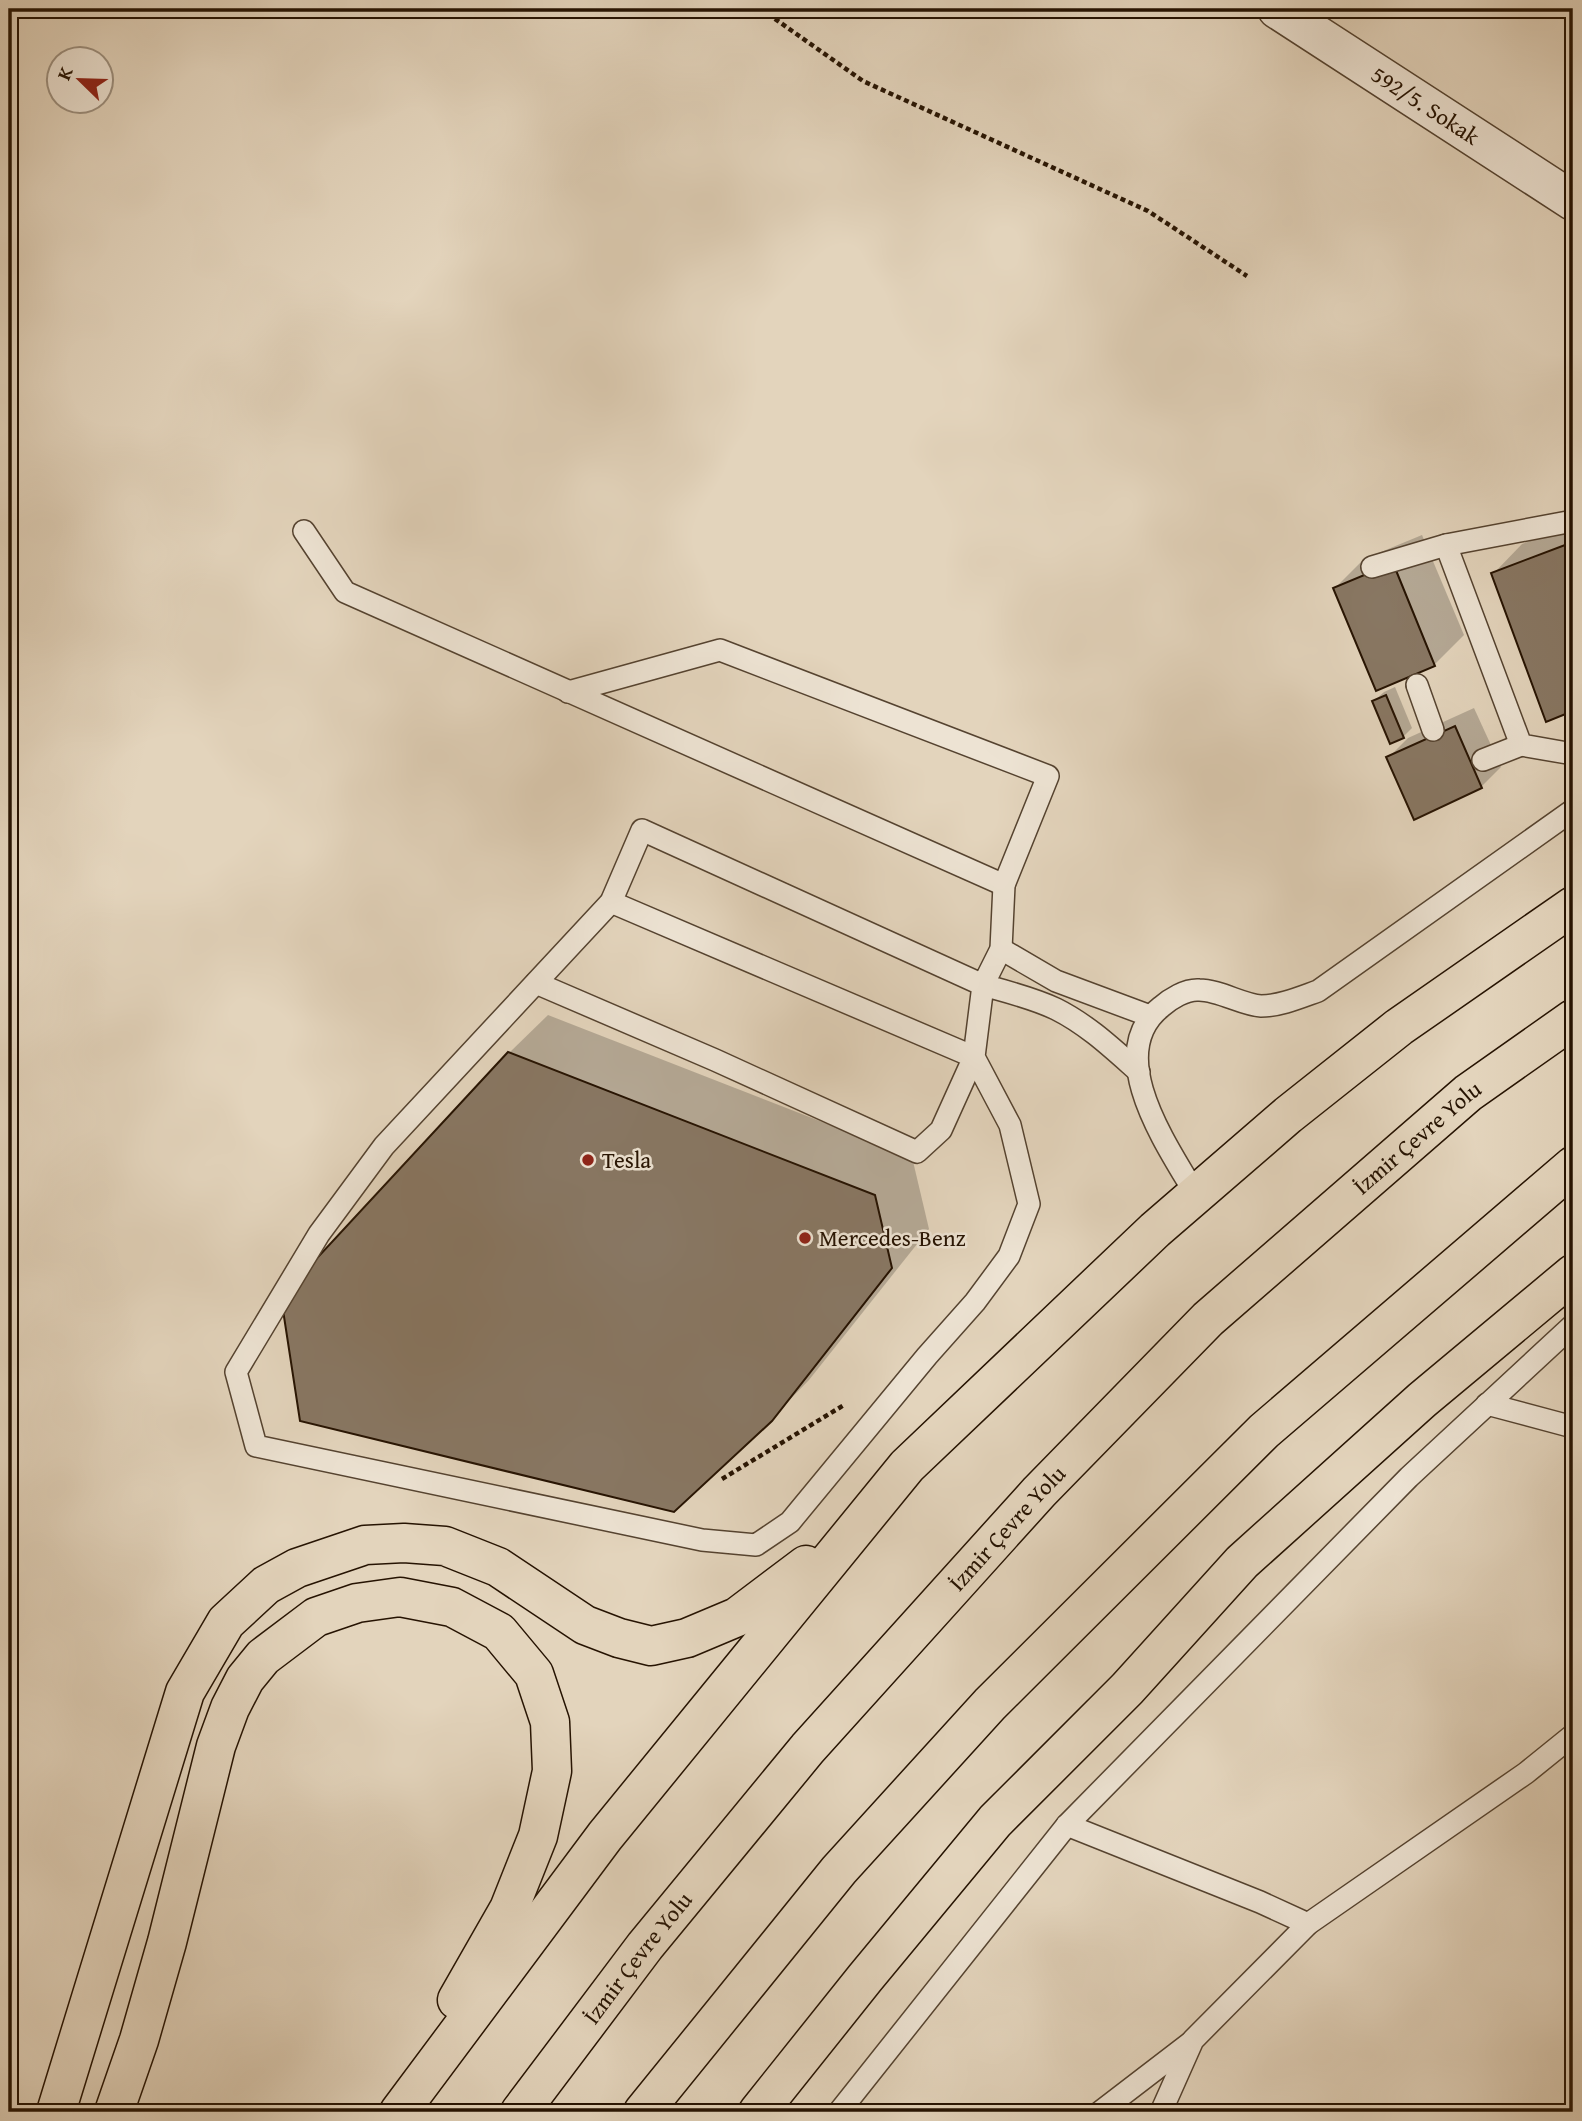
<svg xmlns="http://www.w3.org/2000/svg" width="1582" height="2121" font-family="'Gentium Book Plus',serif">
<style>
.shadow{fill:#0003}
.building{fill:#887763;stroke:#261302;stroke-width:2}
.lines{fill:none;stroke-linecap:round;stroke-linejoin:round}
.lane-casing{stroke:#554330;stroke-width:24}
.street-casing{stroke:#554330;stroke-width:41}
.highway-casing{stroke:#261302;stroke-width:41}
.path{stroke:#261302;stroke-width:4.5;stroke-dasharray:5 3.5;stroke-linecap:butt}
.lane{stroke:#ede3d3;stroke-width:21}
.street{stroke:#ede3d3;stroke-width:38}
.highway{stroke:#e3d4bc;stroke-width:38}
.poi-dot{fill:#8f2418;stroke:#ede3d3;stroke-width:2.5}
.labels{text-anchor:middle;stroke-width:5;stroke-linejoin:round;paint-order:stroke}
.street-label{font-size:23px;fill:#261302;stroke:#ede3d3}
.poi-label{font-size:23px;fill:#261302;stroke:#ede3d3;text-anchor:start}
</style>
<rect width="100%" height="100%" fill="#e3d4bc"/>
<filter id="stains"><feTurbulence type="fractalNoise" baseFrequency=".00286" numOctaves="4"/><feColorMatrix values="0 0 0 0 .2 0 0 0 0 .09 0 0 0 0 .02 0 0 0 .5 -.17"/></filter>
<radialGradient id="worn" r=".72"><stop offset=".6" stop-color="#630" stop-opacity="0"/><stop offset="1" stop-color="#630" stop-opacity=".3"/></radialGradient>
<g class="shadow">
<path d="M1573,525V709L1547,719L1493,574L1522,544Z"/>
<path d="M1422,535L1464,635L1434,665L1335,588L1364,559Z"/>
<path d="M1395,687L1412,728L1403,737L1374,701L1384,692Z"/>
<path d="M1474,708L1501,767L1481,787L1388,758L1408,738Z"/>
<path d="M548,1015L912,1157L929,1229L809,1380L770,1420L509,1053Z"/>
</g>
<g class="building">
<path d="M1573,542V711L1546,722L1491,573Z"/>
<path d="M1393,563L1435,666L1376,691L1333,588Z"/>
<path d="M1386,695L1404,738L1390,744L1372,701Z"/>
<path d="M1455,726L1482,788L1414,820L1386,757Z"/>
<path d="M508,1052L875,1195L892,1268L772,1421L674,1512L300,1421L281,1297Z"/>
</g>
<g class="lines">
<defs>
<g id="lane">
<path d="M1573,521L1446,545L1521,745L1573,754"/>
<path d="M304,531L345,592L1004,885"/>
<path d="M1372,567L1446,545"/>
<path d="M1417,685L1433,730"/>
<path d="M568,692L720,650L1048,776L1004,885L1001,949L983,985L974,1057L1010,1125L1029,1204L1009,1256L975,1302L927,1356L790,1522L756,1545L702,1540L256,1446L236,1372L319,1234L384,1146L611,902L642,830L983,985C1008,992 1033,998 1056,1009C1088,1025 1113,1049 1139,1072"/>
<path d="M1483,760L1521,745"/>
<path d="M1001,949L1056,981L1150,1016"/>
<path d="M536,983L715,1060L917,1152L941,1130L974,1057L611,902"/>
<path d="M1196,1195C1168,1147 1102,1054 1161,1007C1170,999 1186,989 1199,990C1219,990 1243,1005 1261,1006C1280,1006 1301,997 1318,991L1573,810"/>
<path d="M1487,1404L1573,1427"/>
<path d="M1067,1825L1260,1902L1308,1924"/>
<path d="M839,2112L1067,1825L1409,1477L1573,1325"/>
<path d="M1100,2112L1190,2043"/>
<path d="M1161,2112L1193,2040L1308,1924L1526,1773L1573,1735"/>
</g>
<g id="street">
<path id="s1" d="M1277,9L1573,201"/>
</g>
<g id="highway">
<path d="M56,2112L185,1692L226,1622L266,1585L297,1568L365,1545L404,1543L445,1546L498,1567L585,1625L619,1638L651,1646L687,1638L737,1617L806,1565"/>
<path d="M114,2112L139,2040L167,1942L216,1746L230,1708L245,1679L263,1657L316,1617L357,1603L400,1597L452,1607L499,1632L534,1674L550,1722L552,1771L538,1836L509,1909L457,2000"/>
<path d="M399,2112L605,1836L907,1466L1155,1230L1288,1115L1399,1027L1573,906"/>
<path id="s2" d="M520,2112L645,1946L808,1748L1039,1492L1208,1319L1468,1093L1573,1019"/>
<path d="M643,2112L839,1870L990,1704L1264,1431L1573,1166"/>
<path d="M758,2112L865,1978L995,1821L1127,1689L1242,1562L1422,1400L1573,1274"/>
</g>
</defs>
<use href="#lane" class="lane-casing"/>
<use href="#street" class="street-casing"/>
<use href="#highway" class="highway-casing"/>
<g class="path">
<path d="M761,9L863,81L1148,211L1247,276"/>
<path d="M722,1479L844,1405"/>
</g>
<use href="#lane" class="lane"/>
<use href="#street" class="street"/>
<use href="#highway" class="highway"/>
</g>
<g class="poi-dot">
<circle cx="588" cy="1160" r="7"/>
<circle cx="805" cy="1238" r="7"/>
</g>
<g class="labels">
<g class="street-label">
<text dy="8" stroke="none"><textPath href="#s1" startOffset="177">592/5. Sokak</textPath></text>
<text dy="8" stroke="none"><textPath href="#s2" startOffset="1328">İzmir Çevre Yolu</textPath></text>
<text dy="8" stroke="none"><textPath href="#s2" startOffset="761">İzmir Çevre Yolu</textPath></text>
<text dy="8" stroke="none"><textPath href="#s2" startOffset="194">İzmir Çevre Yolu</textPath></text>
</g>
<g class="poi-label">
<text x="602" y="1168">Tesla</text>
<text x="819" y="1246">Mercedes-Benz</text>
</g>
</g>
<rect width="1582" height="2121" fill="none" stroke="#e3d4bc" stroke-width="35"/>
<rect x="10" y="10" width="1561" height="2100" fill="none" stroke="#261302" stroke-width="3.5"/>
<rect x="18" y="18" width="1547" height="2086" fill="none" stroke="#261302" stroke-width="2"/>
<g transform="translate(80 80) rotate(293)"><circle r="33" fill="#ede3d3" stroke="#9d907f" stroke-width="2"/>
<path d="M0-5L12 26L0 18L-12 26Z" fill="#8f2418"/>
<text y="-10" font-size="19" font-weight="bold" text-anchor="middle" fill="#261302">K</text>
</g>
<rect width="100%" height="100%" filter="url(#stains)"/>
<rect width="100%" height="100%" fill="url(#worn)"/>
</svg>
